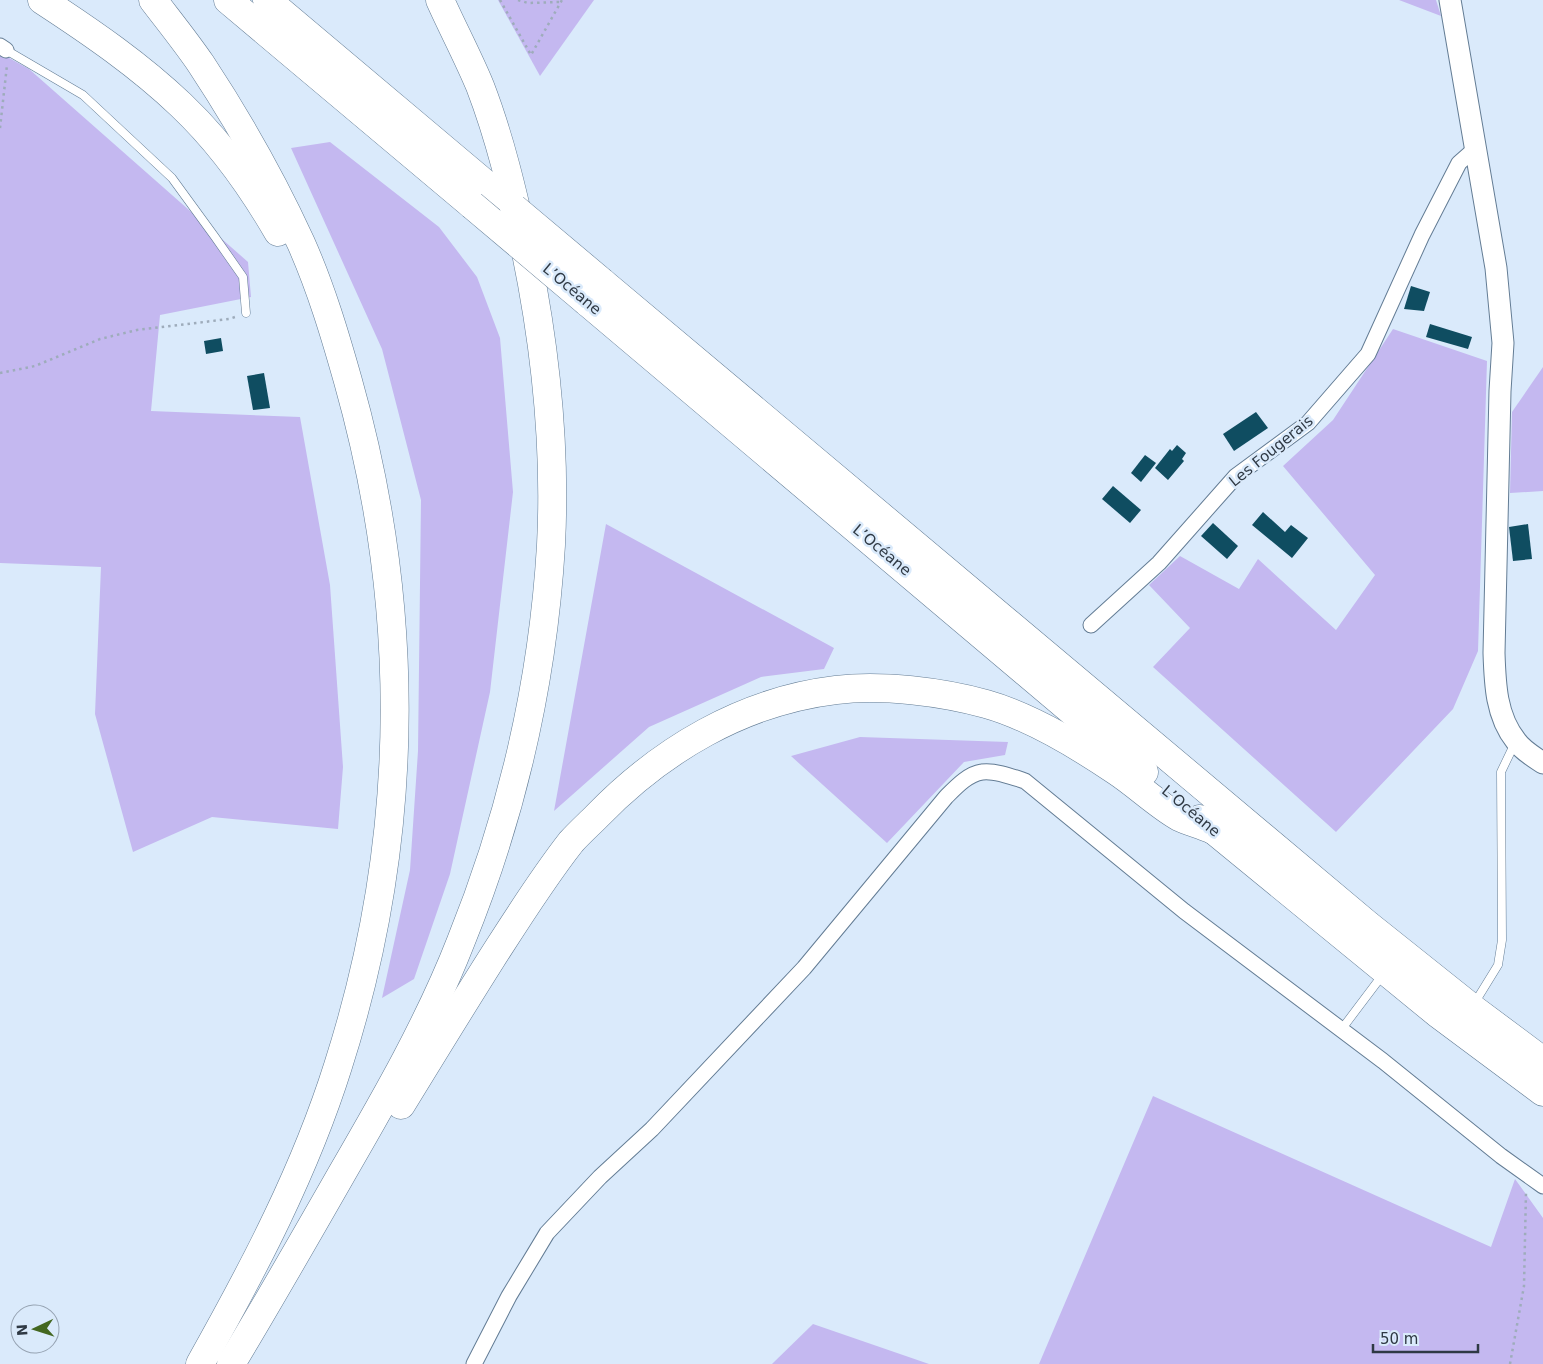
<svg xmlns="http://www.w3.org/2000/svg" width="1543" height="1364" font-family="'DejaVu Sans',sans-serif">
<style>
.green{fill:#c4b8f0}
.building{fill:#0f4d61}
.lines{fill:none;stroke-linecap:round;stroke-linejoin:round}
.lane-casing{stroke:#637c94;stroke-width:9}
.street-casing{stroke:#637c94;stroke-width:17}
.secondary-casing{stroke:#637c94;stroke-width:23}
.highway-casing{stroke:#637c94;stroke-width:29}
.path{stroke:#9eacbb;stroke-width:2.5;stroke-dasharray:2.5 4;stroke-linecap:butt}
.lane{stroke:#fff;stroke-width:8}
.street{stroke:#fff;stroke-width:15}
.secondary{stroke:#fff;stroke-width:21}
.highway{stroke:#fff;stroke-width:28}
.highway-bridge-casing{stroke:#637c94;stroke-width:29;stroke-linecap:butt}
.highway-bridge{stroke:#fff;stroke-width:28}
.labels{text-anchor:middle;stroke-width:5;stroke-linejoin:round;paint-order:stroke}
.street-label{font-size:15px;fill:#2f3944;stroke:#daeafb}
</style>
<rect width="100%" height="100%" fill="#daeafb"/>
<g class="green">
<path d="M498,0H594L540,76Z"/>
<path d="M1399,0H1436L1441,16Z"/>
<path d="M0,53L29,69L248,262L251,297L160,315L151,411L300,417L330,585L343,767L338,829L212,817L133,852L95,714L101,567L0,563Z"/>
<path d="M330,142L439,227L477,277L500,338L513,492L490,692L450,874L414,979L382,998L410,870L418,751L421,500L382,349L291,148Z"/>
<path d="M1393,329L1487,361L1478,651L1453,709L1336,832L1153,667L1190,628L1149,585L1180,556L1239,589L1258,559L1336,630L1375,575L1283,466L1333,420Z"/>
<path d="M1543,367V491L1510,493L1512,412Z"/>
<path d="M606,524L834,648L824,669L761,677L649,727L554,811Z"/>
<path d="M860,737L1008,742L1005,755L964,762L887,843L791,756Z"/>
<path d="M1153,1096L1491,1247L1515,1179L1543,1218V1364H1039Z"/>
<path d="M813,1324L929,1364H772Z"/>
</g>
<g class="building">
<path d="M1411,286L1430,292L1424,311L1404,309Z"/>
<path d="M1430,324L1472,337L1468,349L1426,337Z"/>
<path d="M221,338L223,351L206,354L204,341Z"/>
<path d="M264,373L270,408L253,410L247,376Z"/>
<path d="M1256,412L1268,428L1234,451L1223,434Z"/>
<path d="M1177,445L1186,453L1182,459L1184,461L1168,480L1155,468L1170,449L1172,451Z"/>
<path d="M1145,455L1156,463L1141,482L1131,473Z"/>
<path d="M1113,486L1141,510L1130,523L1102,499Z"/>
<path d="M1263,512L1285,532L1291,525L1308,538L1292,558L1252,525Z"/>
<path d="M1213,523L1238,546L1227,559L1201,536Z"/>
<path d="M1528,524L1532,559L1513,561L1509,527Z"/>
</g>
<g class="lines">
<defs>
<g id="lane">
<path d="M6,50L83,95L172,178L215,237L243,277L246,313"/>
<path d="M1474,1004L1498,965L1502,940L1501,772L1513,747L1516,744"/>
<path d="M1341,1030L1384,973"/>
</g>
<g id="street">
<path d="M0,46L6,50"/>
<path d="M1091,625L1159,563L1236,476L1308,423L1368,354L1422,235L1459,163L1476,148"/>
<path d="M474,1364L509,1296L547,1233L600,1177L652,1129L804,968L946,797C956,787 968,774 982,772C994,770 1013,777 1025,781L1184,911L1383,1061L1501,1156L1543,1186"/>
</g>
<path id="secondary" d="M1450,0L1496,268L1503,343L1500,391L1494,653C1495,684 1496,716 1516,741C1522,750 1534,757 1543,763"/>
<g id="highway">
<path d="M42,0C91,32 139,65 181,105C219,141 252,187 278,232"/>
<path d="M153,0C169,21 186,42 201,64C238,120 273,182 301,243C321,288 335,335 348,381C413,611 411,838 338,1066C305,1171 254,1268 200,1364"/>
<path d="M228,0L472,205"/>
<path d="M267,0L514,208"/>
<path d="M602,282L1368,925L1472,1008L1543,1061"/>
<path d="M587,302L1144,772"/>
<path d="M1200,819L1437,1013L1543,1092"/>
<path d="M401,1105C431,1056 461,1007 492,958C517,919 542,879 571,842C579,833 588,825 597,816C661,750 743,701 836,690C881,684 943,692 986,704C1029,716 1079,746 1116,771C1136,784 1159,806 1179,817C1190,822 1202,825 1213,830"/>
<path d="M231,1364C269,1301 305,1238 341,1175C385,1099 429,1023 461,941C512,815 543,681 551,545C556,447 545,344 525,248C513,193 500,138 480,86C468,57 453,29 440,0"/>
</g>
</defs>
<use href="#lane" class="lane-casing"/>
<use href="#street" class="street-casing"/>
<use href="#secondary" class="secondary-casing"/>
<use href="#highway" class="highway-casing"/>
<g class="path">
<path d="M500,0L531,55L562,0"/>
<path d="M518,0L528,3L560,2"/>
<path d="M0,128L7,65"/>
<path d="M0,373L35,366L100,339L137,330L229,319L238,316"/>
<path d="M1510,1364L1524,1286L1526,1192"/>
</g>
<use href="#lane" class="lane"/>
<use href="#street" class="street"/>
<use href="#secondary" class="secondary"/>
<use href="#highway" class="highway"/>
<defs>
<g id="highway-bridge">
<path d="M472,205L587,302"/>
<path d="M514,208L602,282"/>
</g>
</defs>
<use href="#highway-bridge" class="highway-bridge-casing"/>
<use href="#highway-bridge" class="highway-bridge"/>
</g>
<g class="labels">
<g class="street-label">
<text transform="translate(572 289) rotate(40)" y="5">L’Océane</text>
<text transform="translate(1271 451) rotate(-39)" y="5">Les Fougerais</text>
<text transform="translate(882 550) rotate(40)" y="5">L’Océane</text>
<text transform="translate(1191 811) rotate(40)" y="5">L’Océane</text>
</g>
</g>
<g transform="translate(35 1329) rotate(266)"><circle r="24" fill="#daeafb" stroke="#96a3b2"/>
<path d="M0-4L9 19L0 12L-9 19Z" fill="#436720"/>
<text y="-8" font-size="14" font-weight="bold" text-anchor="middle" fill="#2f3944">N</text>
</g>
<path d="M1373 1344v8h105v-8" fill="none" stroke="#2f3944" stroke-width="2.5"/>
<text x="1380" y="1344" font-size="15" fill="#2f3944" stroke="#daeafb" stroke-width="4" paint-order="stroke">50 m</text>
</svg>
